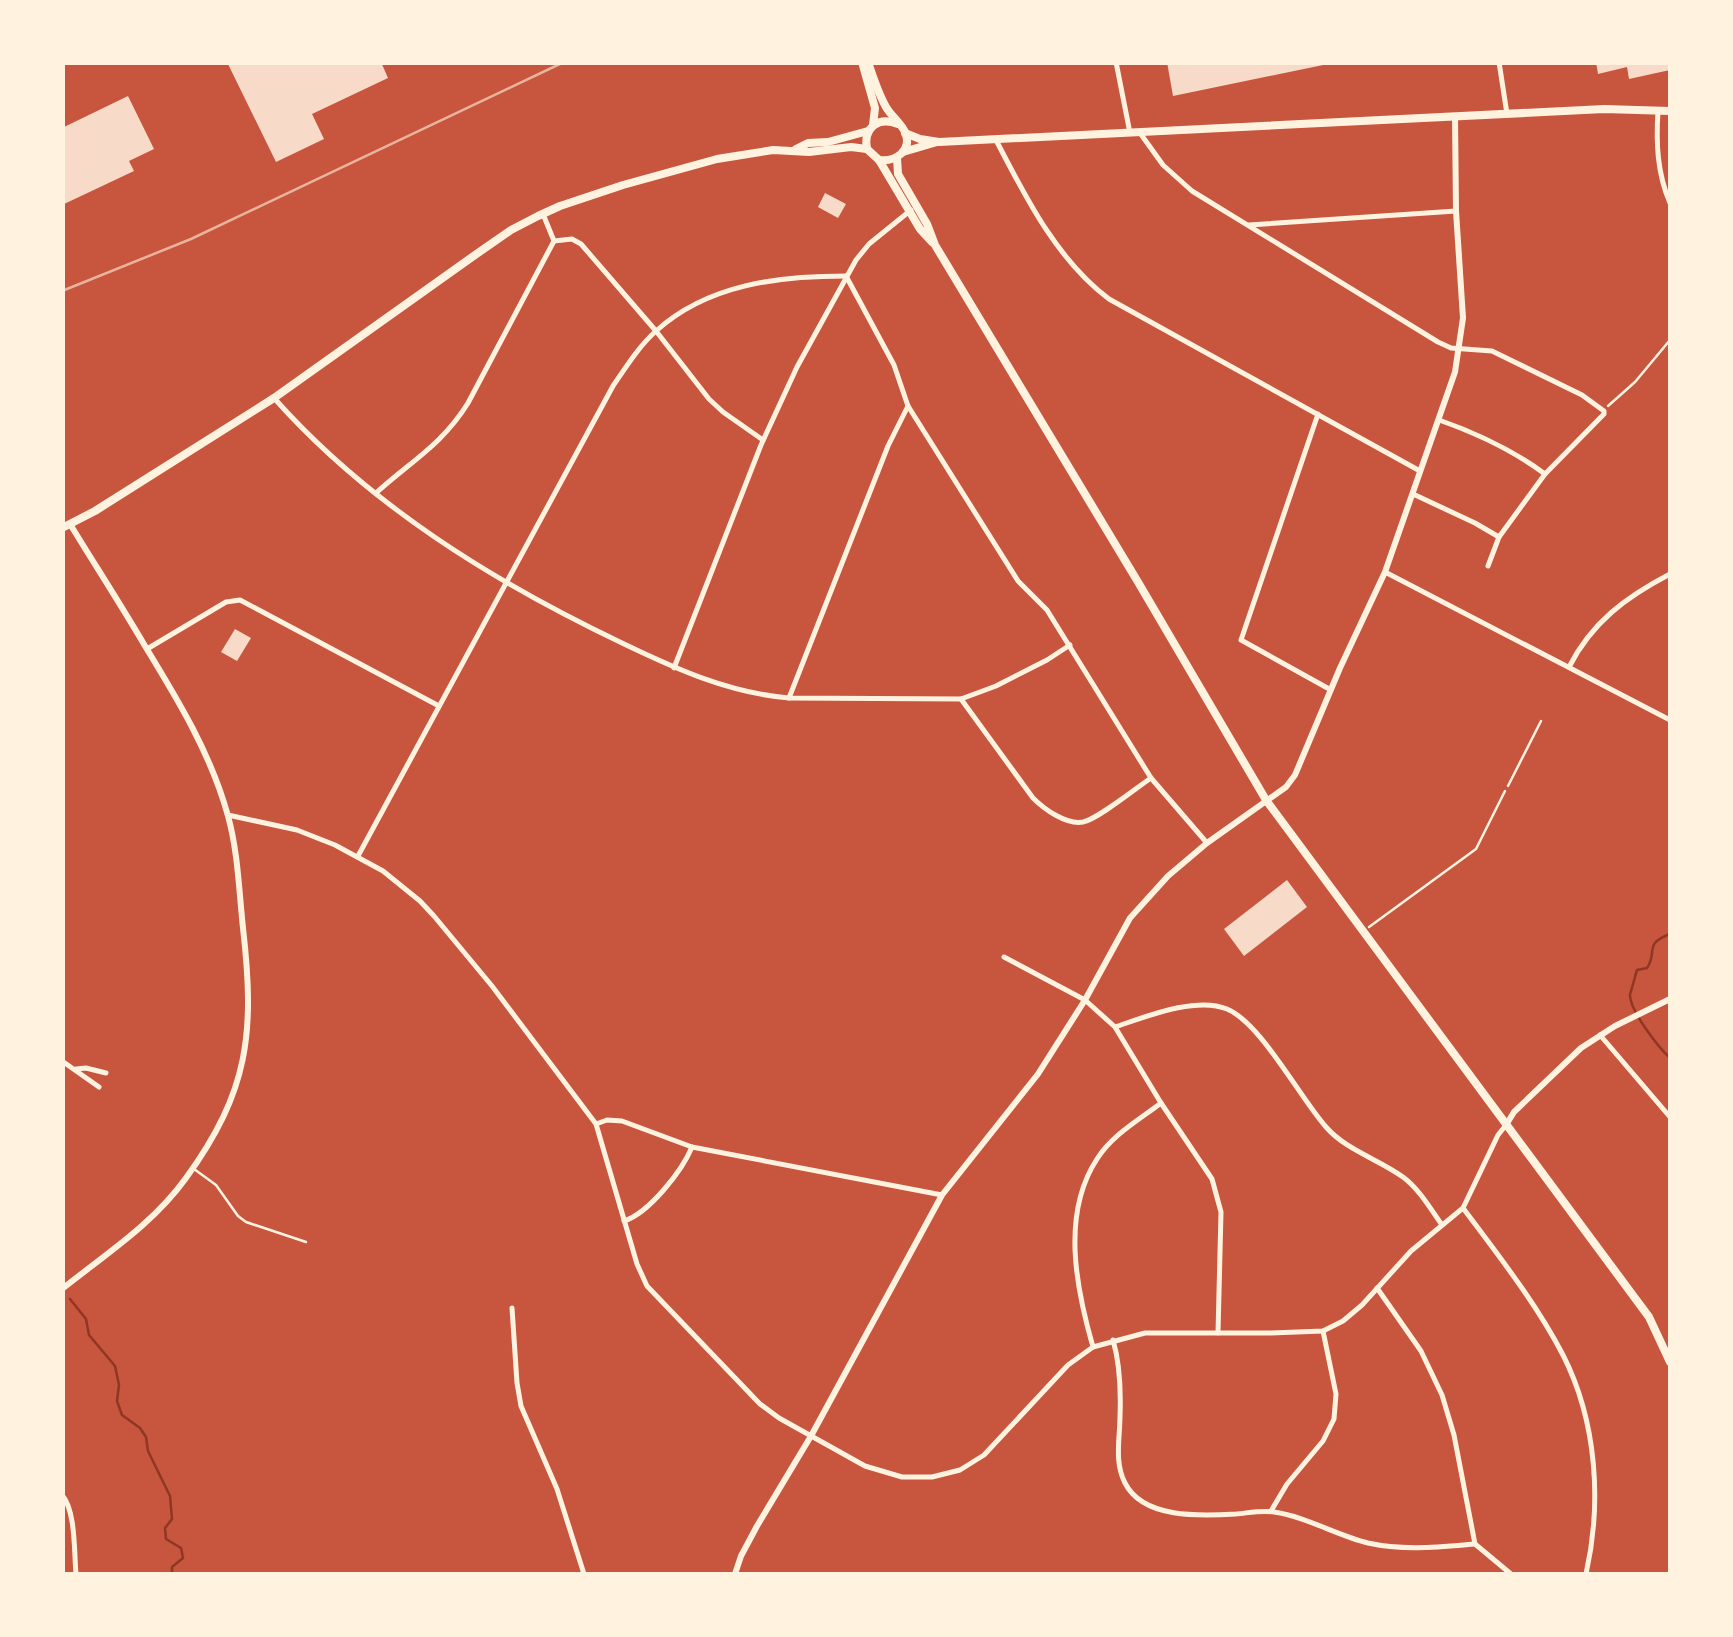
<svg xmlns="http://www.w3.org/2000/svg" width="1733" height="1637" font-family="Ubuntu,sans-serif">
<style>
.lines{fill:none;stroke-linecap:round;stroke-linejoin:round}
.stream{stroke:#8f3625;stroke-width:2.5}
.building{fill:#f7dbc8}
.path{stroke:#fff3e0;stroke-width:2.5}
.service{stroke:#fff3e0;stroke-width:2.5}
.minor{stroke:#fff3e0;stroke-width:5}
.tertiary{stroke:#fff3e0;stroke-width:6}
.secondary{stroke:#fff3e0;stroke-width:8}
.rail{stroke:#e9b49f;stroke-width:2.5}
</style>
<rect width="100%" height="100%" fill="#c8553d"/>
<g class="lines">
<g class="stream">
<path d="M1670,934C1643,944 1658,952 1647,968L1637,970C1636,973 1631,992 1630,994C1629,1010 1659,1048 1670,1058"/>
<path d="M70,1299L86,1319L89,1335L115,1366L119,1385L117,1401L122,1415L140,1428L146,1437L148,1451L170,1496L172,1519L165,1528L166,1539L181,1548L183,1558L172,1567V1574"/>
</g>
</g>
<g class="building">
<path d="M227,62H381L388,78L312,114L324,139L276,162Z"/>
<path d="M1167,62H1328V64L1173,96Z"/>
<path d="M1596,62H1670V70L1629,79L1627,67L1598,74Z"/>
<path d="M128,96L154,149L129,161L134,171L62,205V128Z"/>
<path d="M825,193L846,204L838,218L818,207Z"/>
<path d="M235,629L251,638L237,661L221,652Z"/>
<path d="M1287,880L1307,907L1244,956L1224,929Z"/>
</g>
<g class="lines">
<g class="path">
<path d="M1608,406L1635,382L1670,340"/>
<path d="M1369,927L1476,849L1505,791"/>
</g>
<g class="service">
<path d="M1508,786L1541,721"/>
<path d="M194,1169L216,1185L238,1216L246,1222L306,1242"/>
</g>
<g class="minor">
<path d="M1116,62L1130,133"/>
<path d="M1499,62L1507,114"/>
<path d="M1658,111C1656,142 1657,173 1670,203"/>
<path d="M1140,133L1163,165L1192,191L1438,342L1451,348L1492,351L1582,395L1604,411V414L1545,474L1499,537L1475,523L1413,494"/>
<path d="M996,140C1026,198 1057,260 1109,299L1420,471"/>
<path d="M1249,225L1456,211"/>
<path d="M554,241L572,239L581,244L656,331L709,399L723,412L763,440"/>
<path d="M846,276L894,365L908,406L1018,581L1047,610L1151,778L1207,843"/>
<path d="M274,398C369,505 494,582 622,643C676,669 729,693 789,698L961,699L996,686L1047,660L1070,645"/>
<path d="M1318,414L1241,640L1331,690"/>
<path d="M1439,420C1476,433 1514,451 1545,474"/>
<path d="M376,493C411,461 442,445 468,403L554,241L543,214"/>
<path d="M1488,566L1499,537"/>
<path d="M1385,572L1670,720"/>
<path d="M147,649L226,602L240,600L439,706"/>
<path d="M1569,667C1592,622 1626,597 1670,574"/>
<path d="M674,668L761,445L797,367L856,260L869,244L911,210"/>
<path d="M789,698L888,446L908,406"/>
<path d="M961,699L1033,798C1044,809 1066,825 1083,822C1098,819 1136,788 1151,778"/>
<path d="M228,815L297,830L335,845L383,871L420,901L434,916L492,986L596,1124L637,1264L647,1286L760,1404L779,1418L865,1466L902,1477H932L960,1470L984,1455L1068,1365L1093,1347L1145,1333H1271L1323,1331L1343,1321L1362,1305L1411,1251L1463,1208L1498,1135L1506,1125"/>
<path d="M358,856L613,386C626,367 639,346 656,331C708,284 779,276 846,276"/>
<path d="M1004,957L1085,1000L1115,1027L1161,1103L1212,1179L1221,1212L1218,1333"/>
<path d="M1115,1027C1145,1017 1196,996 1227,1009C1261,1023 1300,1098 1326,1127C1346,1150 1378,1159 1403,1177C1419,1189 1430,1208 1442,1225"/>
<path d="M1600,1035L1670,1117"/>
<path d="M62,1061L99,1087"/>
<path d="M76,1069L86,1068L106,1073"/>
<path d="M596,1124L607,1120L622,1121L692,1147L942,1195"/>
<path d="M1463,1208C1498,1255 1536,1303 1563,1355C1597,1422 1602,1503 1586,1574"/>
<path d="M624,1221C649,1213 682,1171 692,1147"/>
<path d="M1377,1288L1421,1351L1442,1395L1454,1435L1475,1544L1511,1574"/>
<path d="M512,1308L517,1383L521,1406L557,1489L584,1574"/>
<path d="M1113,1340C1120,1364 1121,1390 1120,1416C1120,1438 1114,1462 1125,1483C1143,1519 1200,1516 1236,1514C1248,1513 1262,1510 1274,1512C1307,1517 1336,1535 1368,1543C1404,1551 1439,1547 1475,1544"/>
<path d="M1093,1347C1076,1288 1061,1214 1097,1159C1112,1135 1139,1120 1161,1103"/>
<path d="M62,1495C76,1511 74,1553 76,1574"/>
<path d="M1271,1511L1287,1484L1323,1441L1334,1419L1336,1394L1323,1331"/>
</g>
<g class="tertiary">
<path d="M1506,1125L1514,1112L1581,1048L1615,1026L1670,999"/>
<path d="M62,1289C106,1254 153,1224 186,1178C249,1091 255,1033 243,928C239,891 238,852 228,816C211,754 178,700 145,646C121,605 95,565 70,524"/>
<path d="M735,1574L741,1556L757,1526L811,1436L942,1195L1038,1074L1085,1000L1130,918L1168,876L1207,843L1286,787L1295,775L1340,668L1385,572L1455,372L1463,318L1456,211L1455,116"/>
</g>
<g class="secondary">
<path d="M862,62L875,108L873,125"/>
<path d="M868,62C873,77 878,93 886,107C891,116 901,123 905,132C913,151 895,162 879,160"/>
<path d="M898,124C878,116 863,128 867,149L879,160L920,229L932,242"/>
<path d="M905,133L920,139L939,142L1604,109L1670,111"/>
<path d="M796,149L808,143L828,142L868,131"/>
<path d="M903,152L937,142"/>
<path d="M897,158L898,174L927,224L935,245L1138,582L1266,800L1649,1317L1670,1362"/>
<path d="M62,528L95,511L274,398L475,255L511,230L538,216L560,206L623,185L717,159L773,150L809,152L851,147L867,149"/>
</g>
<path class="rail" d="M62,291L191,239L564,62"/>
</g>
<rect width="1733" height="1637" fill="none" stroke="#fff3e0" stroke-width="130"/>
</svg>
